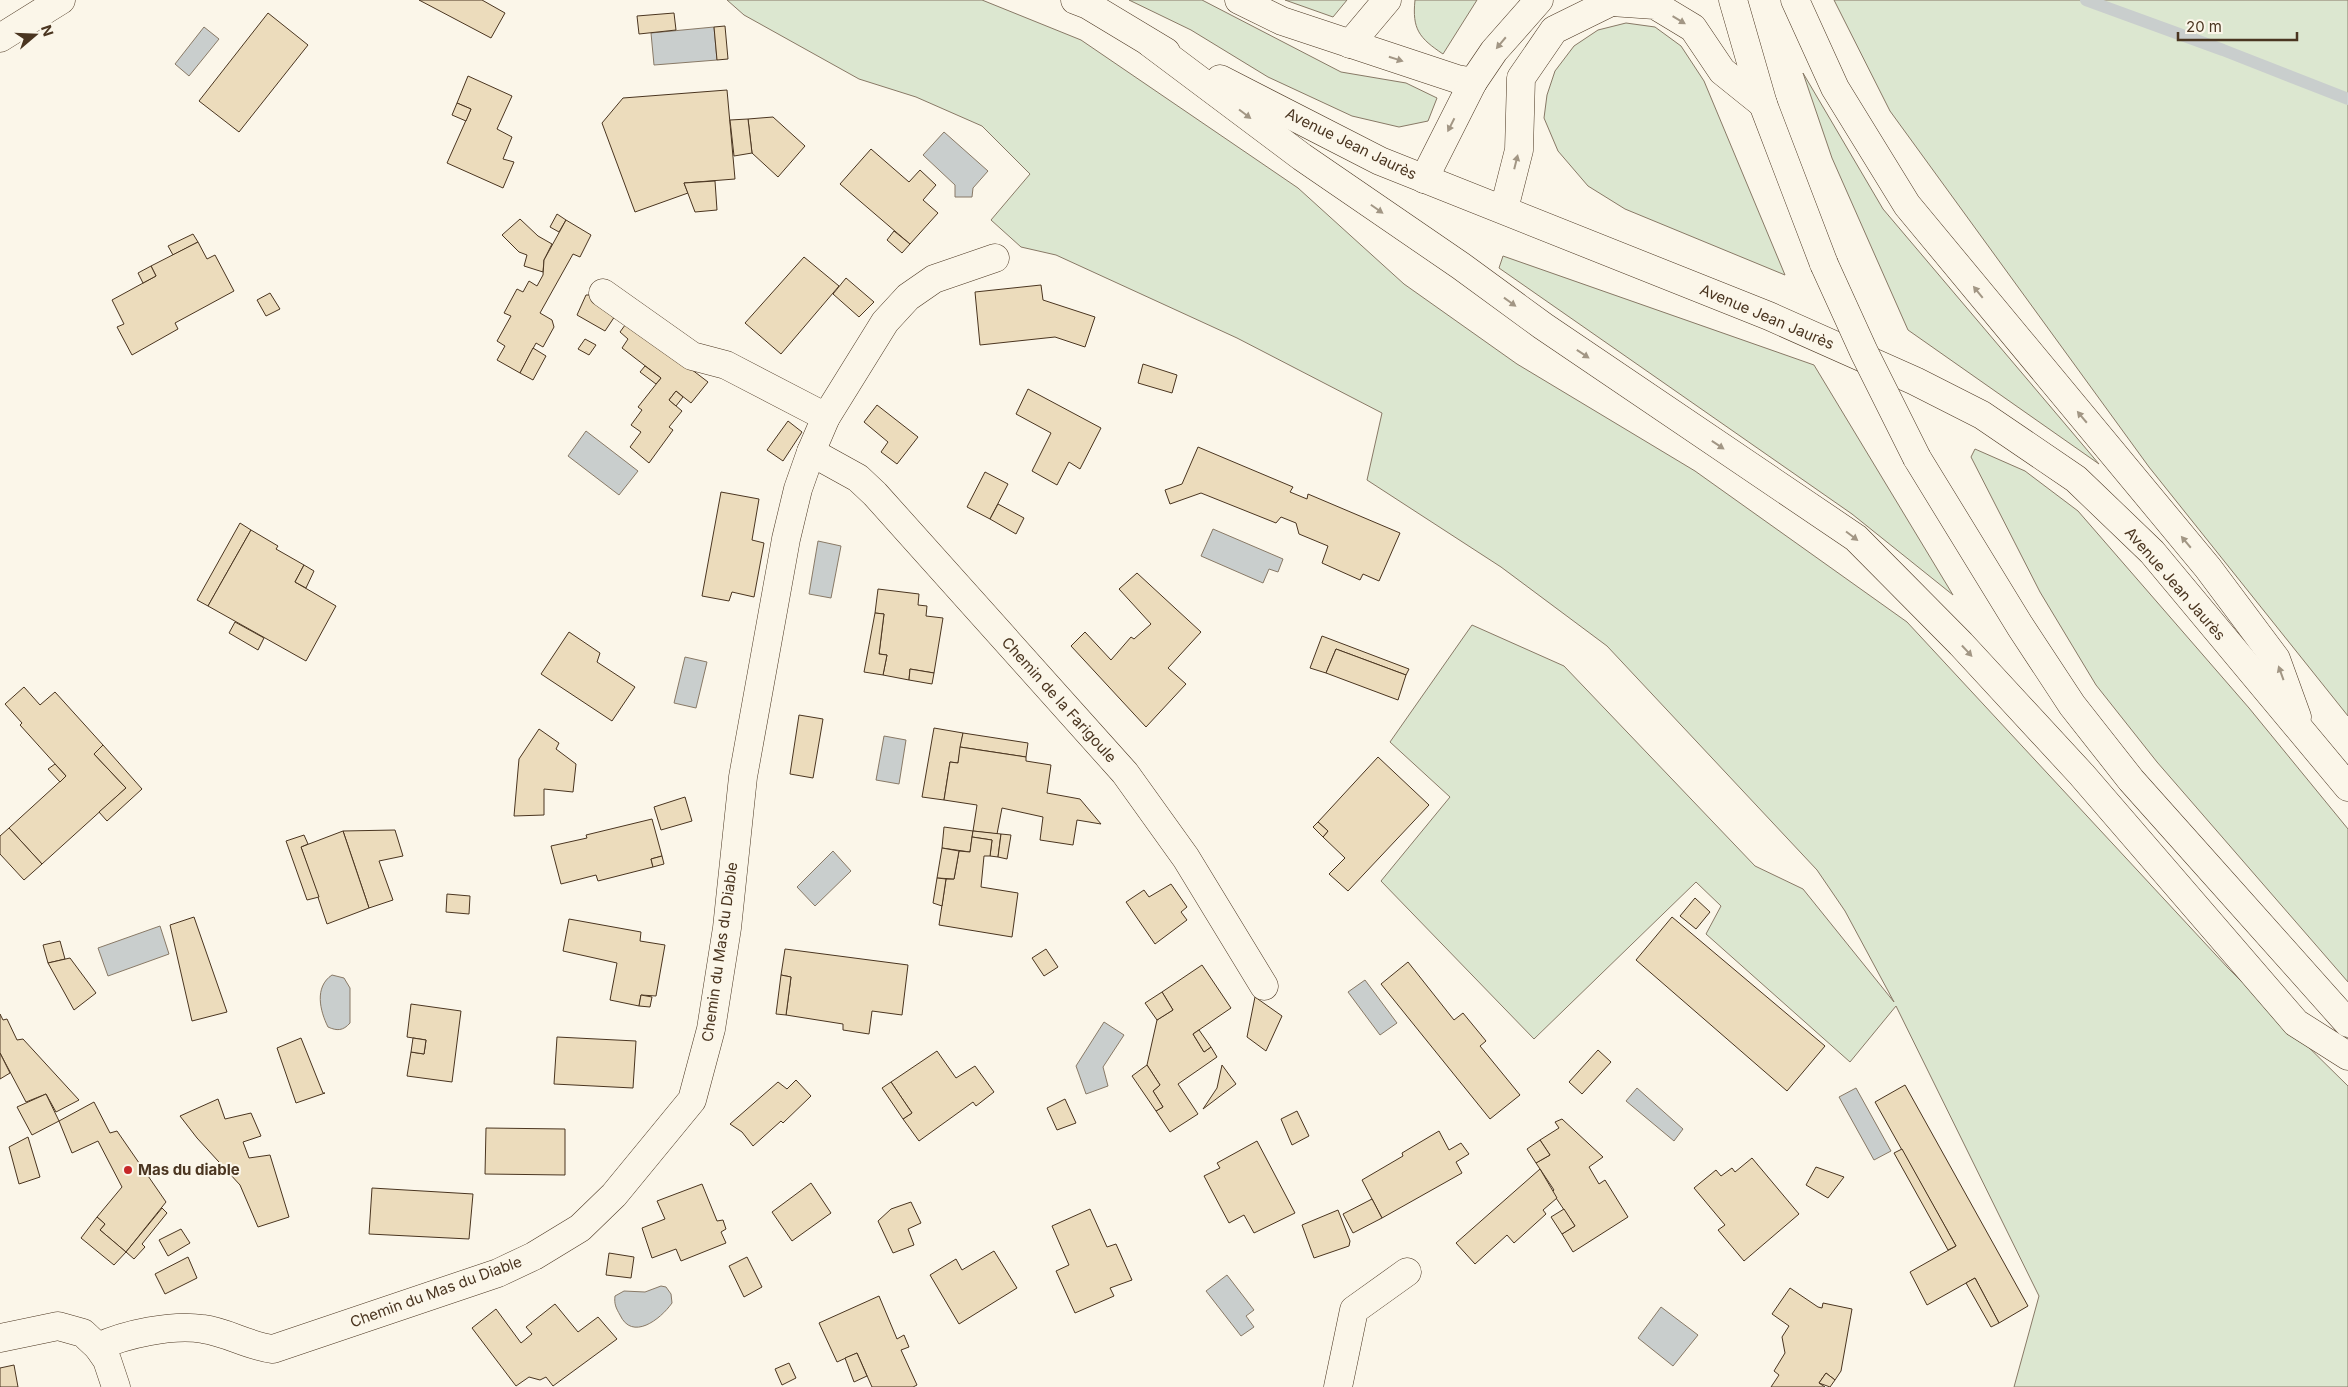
<svg xmlns="http://www.w3.org/2000/svg" width="2348" height="1387" font-family="Inter,sans-serif">
<style>
.green{fill:#dce7d0;stroke:#887966}
.water{fill:#c9cecd;stroke:#887966}
.lines{fill:none;stroke-linecap:round;stroke-linejoin:round}
.stream{stroke:#c9cecd;stroke-width:12}
.building{fill:#ecdcbc;stroke:#4a3520}
.minor-casing{stroke:#4a3520;stroke-width:29}
.major-casing{stroke:#4a3520;stroke-width:29}
.minor{stroke:#fbf6e9;stroke-width:28}
.major{stroke:#fbf6e9;stroke-width:28}
.major-bridge-casing{stroke:#4a3520;stroke-width:29;stroke-linecap:butt}
.major-bridge{stroke:#fbf6e9;stroke-width:28}
.oneway{fill:#a29684}
.poi-dot{fill:#c62828;stroke:#fbf6e9;stroke-width:2}
.labels{text-anchor:middle;stroke-width:4;stroke-linejoin:round;paint-order:stroke}
.street-label{font-size:15px;fill:#4a3520;stroke:#fbf6e9}
.poi-label{font-size:15px;font-weight:bold;fill:#4a3520;stroke:#fbf6e9;text-anchor:start}
</style>
<rect width="100%" height="100%" fill="#fbf6e9"/>
<g class="green">
<path d="M727,0H982L1081,40L1298,188L1404,284L1517,364L1695,471L1907,622L2228,968L2348,1086V1387H2014L2039,1296L1896,1006L1850,1062L1706,934L1721,906L1696,882L1534,1039L1381,881L1450,797L1390,742L1472,625L1564,666L1755,866L1803,889L1894,1002L1845,911L1817,870L1607,646L1501,567L1367,480L1382,413L1237,338L1056,255L1021,247L991,220L1030,174L982,126L916,97L859,79L744,15Z"/>
<path d="M1129,0H1202L1341,72L1406,83L1437,98L1428,121L1399,127L1352,116L1268,77L1191,30Z"/>
<path d="M1285,0H1347L1333,17Z"/>
<path d="M1415,0H1477L1443,54C1419,38 1412,29 1415,0Z"/>
<path d="M1834,0H2348V716L2149,467L1890,111Z"/>
<path d="M1626,23L1655,27L1681,46L1704,81L1785,275L1625,209L1588,186L1558,151L1544,118L1547,95L1555,71L1574,46L1598,30Z"/>
<path d="M1803,73L1883,209L2099,464L1908,330L1832,158Z"/>
<path d="M1503,256L1814,365L1953,595L1852,514L1499,268Z"/>
<path d="M1975,449L2025,471L2078,511L2249,708L2348,829V982L2157,762L2096,685L2040,592L1971,457Z"/>
</g>
<g class="water">
<path d="M204,27L219,39L189,76L175,64Z"/>
<path d="M714,27L717,60L654,65L651,33Z"/>
<path d="M944,132L988,171L973,188L972,197H955V185L923,155Z"/>
<path d="M586,431L638,471L619,495L568,456Z"/>
<path d="M1213,529L1283,559L1278,572L1269,569L1263,583L1201,556Z"/>
<path d="M818,541L841,546L831,598L809,594Z"/>
<path d="M685,657L707,662L696,708L674,703Z"/>
<path d="M884,736L906,740L899,784L876,780Z"/>
<path d="M833,851L851,871L815,906L797,887Z"/>
<path d="M160,926L169,954L108,976L98,948Z"/>
<path d="M332,975L344,978L350,988V1023C343,1031 337,1031 328,1027C320,1011 314,987 332,975Z"/>
<path d="M1365,980L1397,1023L1380,1035L1348,992Z"/>
<path d="M1104,1022L1124,1035L1103,1067L1108,1086L1086,1094L1076,1066Z"/>
<path d="M1637,1088L1683,1129L1674,1141L1626,1101Z"/>
<path d="M1856,1088L1891,1151L1874,1160L1839,1097Z"/>
<path d="M1227,1275L1254,1310L1246,1316L1254,1327L1241,1336L1206,1291Z"/>
<path d="M661,1286L666,1287L671,1294L672,1303C660,1320 632,1341 620,1315C616,1308 614,1304 615,1296L624,1291L645,1292Z"/>
<path d="M1661,1307L1698,1335L1673,1366L1638,1338Z"/>
</g>
<g class="lines">
<path class="stream" d="M2086,0L2223,50L2348,99"/>
</g>
<g class="building">
<path d="M419,0H482L505,13L491,38Z"/>
<path d="M268,13L308,45L239,132L199,101Z"/>
<path d="M674,13L676,30L639,34L637,16Z"/>
<path d="M725,26L728,59L717,60L714,27Z"/>
<path d="M468,76L512,96L497,129L512,137L503,159L514,162L503,188L447,163L471,109L457,103Z"/>
<path d="M727,90L735,179L684,183L688,193L635,212L602,123L623,98Z"/>
<path d="M457,103L471,109L466,121L452,115Z"/>
<path d="M773,117L805,146L778,177L752,153L748,119Z"/>
<path d="M748,119L752,153L734,156L730,120Z"/>
<path d="M871,149L909,182L920,170L936,185L923,200L938,213L910,244L840,184Z"/>
<path d="M715,181L717,210L695,212L684,183Z"/>
<path d="M557,214L566,220L559,232L550,227Z"/>
<path d="M520,219L538,236L552,244L544,260L543,272L524,266L527,255L519,252L502,235Z"/>
<path d="M566,220L591,235L580,257L573,254L540,313L552,320L554,327L543,347L536,343L520,373L497,360L505,346L497,341L511,316L504,313L517,289L523,292L529,281L537,286L543,275L544,260Z"/>
<path d="M894,231L910,244L902,253L887,240Z"/>
<path d="M193,234L198,242L173,255L168,246Z"/>
<path d="M198,242L207,259L215,255L234,291L175,323L178,329L132,355L117,327L124,324L112,300L156,276L151,266Z"/>
<path d="M804,257L839,286L781,354L745,323Z"/>
<path d="M151,266L156,276L143,283L138,273Z"/>
<path d="M846,278L874,302L859,317L833,294Z"/>
<path d="M1041,285L1043,300L1095,317L1085,347L1055,337L980,345L975,292Z"/>
<path d="M270,293L280,309L266,316L257,300Z"/>
<path d="M586,295H592L617,313L605,331L577,315Z"/>
<path d="M628,321L708,382L691,403L676,391L669,400L682,411L669,427L673,430L649,463L630,447L641,432L631,425L642,410L638,407L661,378L622,348L628,339L620,332Z"/>
<path d="M585,339L596,345L589,355L578,349Z"/>
<path d="M533,348L546,356L533,380L520,373Z"/>
<path d="M1143,364L1177,375L1172,393L1138,383Z"/>
<path d="M645,366L661,378L656,384L640,372Z"/>
<path d="M1028,389L1101,428L1080,469L1069,462L1057,485L1032,471L1051,433L1016,414Z"/>
<path d="M676,391L683,397L676,406L669,400Z"/>
<path d="M877,405L918,437L897,464L881,452L888,442L864,422Z"/>
<path d="M788,421L802,432L783,461L767,450Z"/>
<path d="M1198,447L1293,487L1290,492L1307,499L1308,494L1400,533L1379,581L1363,574L1360,580L1322,563L1328,546L1299,534L1296,523L1281,517L1276,523L1201,493L1170,504L1165,490L1182,484Z"/>
<path d="M985,472L1008,484L990,519L967,507Z"/>
<path d="M721,492L759,499L752,540L764,543L754,597L732,592L729,601L702,596Z"/>
<path d="M998,504L1024,518L1016,534L990,519Z"/>
<path d="M240,523L251,530L208,606L197,600Z"/>
<path d="M251,530L278,546L276,549L304,565L295,582L336,606L306,661L208,606Z"/>
<path d="M304,565L314,571L306,588L295,582Z"/>
<path d="M1137,573L1201,632L1168,668L1186,684L1146,727L1071,646L1085,632L1111,660L1131,637L1134,639L1151,624L1119,589Z"/>
<path d="M878,589L919,594L918,605L927,606L926,616L943,618L934,673L910,669L909,680L883,675L887,655L879,654L884,614L875,613Z"/>
<path d="M875,613L884,614L879,654L887,655L883,675L864,672Z"/>
<path d="M235,622L264,638L258,650L229,633Z"/>
<path d="M569,632L600,653L597,662L635,687L612,721L541,674Z"/>
<path d="M1322,636L1409,669L1406,675L1336,649L1326,673L1310,668Z"/>
<path d="M1336,649L1406,675L1398,700L1326,673Z"/>
<path d="M910,669L934,673L932,684L909,680Z"/>
<path d="M24,687L40,705L55,692L103,745L94,754L126,788L42,864L9,828L66,776L20,725L22,723L5,704Z"/>
<path d="M799,715L823,719L813,778L790,774Z"/>
<path d="M934,728L963,733L958,763L950,762L944,800L922,797Z"/>
<path d="M539,729L559,743L556,749L576,764L573,792L544,789V815L514,816L519,759Z"/>
<path d="M963,733L1028,743L1026,757L960,747Z"/>
<path d="M103,745L142,789L107,821L99,812L126,788L94,754Z"/>
<path d="M960,747L1026,757V761L1051,765L1047,793L1080,799L1101,824L1077,820L1073,845L1040,840L1043,817L1002,808L997,834L973,831L977,805L944,800L950,762L958,763Z"/>
<path d="M1378,757L1429,805L1348,891L1329,874L1345,858L1323,837L1328,831L1318,822Z"/>
<path d="M55,764L66,776L60,782L48,769Z"/>
<path d="M685,797L692,821L661,830L654,807Z"/>
<path d="M652,819L662,856L651,859L653,867L598,881L596,875L561,884L551,846L587,838L586,835Z"/>
<path d="M1318,822L1328,831L1323,837L1313,827Z"/>
<path d="M944,827L973,831L970,852L942,848Z"/>
<path d="M9,828L42,864L24,880L0,854V836Z"/>
<path d="M395,830L403,856L379,861L393,900L369,908L343,831Z"/>
<path d="M343,831L369,908L327,924L301,847Z"/>
<path d="M973,831L1001,834L998,857L990,856L992,840L972,837Z"/>
<path d="M1001,834L1011,835L1007,859L998,857Z"/>
<path d="M304,835L308,844L301,847L319,897L307,900L286,841Z"/>
<path d="M972,837L992,840L990,856H984L981,887L1018,893L1012,937L939,925L946,879H954L959,851L970,852Z"/>
<path d="M942,848L959,851L954,879L937,878Z"/>
<path d="M662,856L664,864L653,867L651,859Z"/>
<path d="M937,878L946,879L942,906L933,903Z"/>
<path d="M1171,884L1187,907L1181,912L1187,920L1155,944L1126,902L1144,890L1149,897Z"/>
<path d="M447,894L470,896L469,914L446,912Z"/>
<path d="M1695,898L1710,912L1696,929L1680,916Z"/>
<path d="M194,917L227,1012L192,1021L170,925Z"/>
<path d="M1672,917L1825,1046L1787,1091L1636,960Z"/>
<path d="M569,919L641,932L640,941L665,945L656,996L641,995L639,1006L610,1000L617,963L563,951Z"/>
<path d="M60,941L65,959L48,963L43,945Z"/>
<path d="M785,949L908,965L902,1015L872,1011L869,1034L843,1030V1024L786,1015L791,977L781,975Z"/>
<path d="M1046,949L1058,967L1044,976L1032,958Z"/>
<path d="M70,958L96,993L74,1010L48,963Z"/>
<path d="M1408,962L1454,1020L1463,1013L1486,1041L1480,1046L1520,1095L1490,1119L1381,984Z"/>
<path d="M1202,965L1231,1008L1193,1034L1204,1052L1211,1047L1217,1057L1178,1084L1198,1114L1170,1132L1156,1111L1163,1107L1153,1091L1160,1085L1147,1065L1157,1020L1173,1010L1162,992Z"/>
<path d="M781,975L791,977L786,1015L776,1014Z"/>
<path d="M1162,992L1173,1010L1157,1020L1145,1003Z"/>
<path d="M641,995L652,997L650,1007L639,1006Z"/>
<path d="M1255,997L1282,1016L1266,1051L1247,1037Z"/>
<path d="M411,1004L461,1011L452,1082L407,1076L411,1052L424,1054L426,1040L407,1037Z"/>
<path d="M0,1014L3,1020L7,1019L17,1040L23,1039L79,1100L56,1112L46,1094L26,1102L0,1053Z"/>
<path d="M1199,1030L1211,1047L1204,1052L1193,1034Z"/>
<path d="M557,1037L636,1041L633,1088L554,1084Z"/>
<path d="M301,1038L323,1093H325L296,1103L277,1048Z"/>
<path d="M413,1038L426,1040L424,1054L411,1052Z"/>
<path d="M1598,1050L1611,1062L1582,1094L1569,1082Z"/>
<path d="M937,1051L956,1078L975,1066L994,1092L976,1106L973,1102L919,1141L903,1119L912,1113L891,1082Z"/>
<path d="M0,1053L10,1073L0,1079Z"/>
<path d="M1147,1065L1160,1085L1153,1091L1163,1107L1156,1111L1132,1076Z"/>
<path d="M1222,1065L1236,1084L1203,1109L1217,1088Z"/>
<path d="M796,1080L811,1096L783,1123L781,1121L753,1146L742,1132L730,1124L778,1082L787,1089Z"/>
<path d="M891,1082L912,1113L903,1119L882,1088Z"/>
<path d="M1905,1085L2028,1306L1999,1323L1975,1278L1927,1305L1910,1272L1956,1246L1875,1102Z"/>
<path d="M46,1094L59,1121L32,1135L17,1107Z"/>
<path d="M218,1099L225,1119L251,1113L261,1136L243,1142L249,1158L270,1155L289,1217L258,1227L240,1185L197,1138L180,1116Z"/>
<path d="M1065,1099L1076,1123L1057,1130L1047,1108Z"/>
<path d="M94,1102L110,1133L117,1131L166,1202L126,1252L100,1230L105,1224L97,1217L122,1187L98,1141L72,1153L59,1121Z"/>
<path d="M1297,1111L1309,1136L1292,1145L1281,1119Z"/>
<path d="M1562,1119L1603,1157L1589,1167L1599,1184L1605,1180L1628,1217L1573,1252L1562,1234L1575,1226L1552,1192L1554,1190L1536,1163L1550,1155L1540,1140L1559,1128L1555,1122Z"/>
<path d="M486,1128L565,1129V1175L485,1174Z"/>
<path d="M1439,1131L1449,1150L1461,1143L1469,1154L1456,1162L1462,1173L1382,1218L1362,1180L1403,1156L1402,1153Z"/>
<path d="M28,1137L40,1177L19,1184L9,1147Z"/>
<path d="M1540,1140L1550,1155L1536,1163L1527,1149Z"/>
<path d="M1257,1141L1295,1213L1254,1233L1244,1215L1229,1223L1204,1176L1220,1168L1217,1163Z"/>
<path d="M1902,1149L1956,1246L1948,1250L1894,1153Z"/>
<path d="M1752,1158L1799,1214L1744,1261L1718,1230L1725,1225L1694,1188L1716,1170L1721,1176L1732,1168L1735,1172Z"/>
<path d="M1816,1167L1844,1177L1828,1198L1806,1185Z"/>
<path d="M1540,1169L1557,1198L1543,1210L1546,1214L1514,1243L1507,1235L1475,1264L1456,1243Z"/>
<path d="M811,1183L831,1213L792,1241L772,1212Z"/>
<path d="M702,1184L717,1221L723,1220L726,1229L721,1232L726,1243L681,1261L676,1249L652,1258L642,1228L665,1219L657,1201Z"/>
<path d="M372,1188L473,1194L469,1239L369,1234Z"/>
<path d="M1372,1199L1382,1218L1353,1233L1343,1214Z"/>
<path d="M911,1202L921,1223L908,1229L914,1245L893,1253L878,1221L891,1209Z"/>
<path d="M162,1208L167,1213L142,1244L145,1247L134,1259L126,1252Z"/>
<path d="M1090,1209L1107,1247L1116,1244L1132,1280L1110,1288L1114,1296L1075,1313L1056,1271L1069,1265L1052,1226Z"/>
<path d="M1564,1209L1575,1226L1562,1234L1551,1217Z"/>
<path d="M1338,1210L1350,1241L1349,1246L1314,1258L1302,1225Z"/>
<path d="M97,1217L105,1224L100,1230L126,1252L114,1265L81,1238Z"/>
<path d="M181,1229L190,1243L168,1256L159,1240Z"/>
<path d="M994,1251L1017,1288L959,1324L930,1275L956,1259L962,1270Z"/>
<path d="M609,1253L634,1257L631,1278L606,1275Z"/>
<path d="M188,1257L197,1278L165,1294L155,1274Z"/>
<path d="M747,1257L762,1287L744,1297L729,1266Z"/>
<path d="M1975,1278L1999,1323L1991,1327L1966,1283Z"/>
<path d="M1790,1288L1818,1307L1822,1308L1823,1303L1852,1309L1841,1371L1835,1380L1826,1373L1819,1383L1825,1387H1771L1779,1375L1774,1371L1785,1353L1782,1337L1789,1326L1772,1314Z"/>
<path d="M879,1296L897,1339L904,1335L909,1347L901,1350L917,1385L913,1387H872L857,1353L837,1362L819,1323Z"/>
<path d="M555,1304L578,1332L598,1317L617,1339L553,1386L546,1377L540,1380L529,1377L516,1386L472,1328L496,1309L521,1343L532,1334L526,1327Z"/>
<path d="M857,1353L867,1376L854,1382L845,1358Z"/>
<path d="M789,1363L796,1378L782,1385L775,1369Z"/>
<path d="M14,1365L18,1387H0V1368Z"/>
<path d="M1826,1373L1835,1380L1830,1387L1819,1383Z"/>
</g>
<g class="lines">
<defs>
<g id="minor">
<path d="M1239,0L1282,21L1457,79L1473,82"/>
<path d="M1350,44L1387,0"/>
<path d="M603,293L692,356L726,365L826,417"/>
<path d="M811,452L858,478L875,494L1125,773L1186,858L1264,986"/>
<path d="M0,1338L58,1326L83,1333L98,1347C125,1334 173,1324 203,1329C227,1332 248,1346 273,1349L498,1273L534,1256L580,1228L614,1195L692,1100L711,1029L727,928L743,777L786,539L798,489L811,452L826,417L885,322L908,297L934,279L995,258"/>
<path d="M98,1347L107,1360L116,1387"/>
<path d="M1338,1387L1354,1310L1407,1272"/>
</g>
<g id="major">
<path d="M1075,0L1088,5L1166,52"/>
<path d="M1733,0L1763,104L1824,264"/>
<path d="M1795,0L1835,88L1907,205L2208,568L2276,659L2297,717"/>
<path d="M0,38L61,0"/>
<path d="M1150,43L1302,157L1461,266L1543,326L1856,538L1961,644L2082,775L2296,1023L2348,1056"/>
<path d="M1220,79L1380,161L1769,316L1915,381L1982,415L2076,479L2152,552L2348,787"/>
<path d="M1424,179L1473,82L1494,51L1539,0"/>
<path d="M1504,209L1519,150L1521,78L1554,30L1611,2L1655,5L1693,28L1722,71L1763,104"/>
<path d="M1917,458L2020,626L2072,705L2131,780L2348,1023"/>
</g>
</defs>
<use href="#minor" class="minor-casing"/>
<use href="#major" class="major-casing"/>
<use href="#minor" class="minor"/>
<use href="#major" class="major"/>
<defs>
<path id="major-bridge" d="M1824,264L1864,352L1917,458"/>
</defs>
<use href="#major-bridge" class="major-bridge-casing"/>
<use href="#major-bridge" class="major-bridge"/>
</g>
<defs><path id="oneway-solid" d="M-6-.8H1V-3.2L6.5 0L1 3.2V.8H-6Z" transform="scale(1.25)"/></defs>
<g class="oneway">
<use href="#oneway-solid" transform="translate(1679 20) rotate(31)"/>
<use href="#oneway-solid" transform="translate(1501 43) rotate(130)"/>
<use href="#oneway-solid" transform="translate(1396 59) rotate(18)"/>
<use href="#oneway-solid" transform="translate(1245 114) rotate(37)"/>
<use href="#oneway-solid" transform="translate(1451 125) rotate(117)"/>
<use href="#oneway-solid" transform="translate(1516 162) rotate(-76)"/>
<use href="#oneway-solid" transform="translate(1377 209) rotate(35)"/>
<use href="#oneway-solid" transform="translate(1978 292) rotate(-129)"/>
<use href="#oneway-solid" transform="translate(1510 302) rotate(36)"/>
<use href="#oneway-solid" transform="translate(1583 354) rotate(34)"/>
<use href="#oneway-solid" transform="translate(2082 417) rotate(-130)"/>
<use href="#oneway-solid" transform="translate(1718 445) rotate(34)"/>
<use href="#oneway-solid" transform="translate(1852 536) rotate(37)"/>
<use href="#oneway-solid" transform="translate(2186 542) rotate(-130)"/>
<use href="#oneway-solid" transform="translate(1967 651) rotate(47)"/>
<use href="#oneway-solid" transform="translate(2281 673) rotate(-110)"/>
</g>
<circle class="poi-dot" cx="128" cy="1170" r="5"/>
<g class="labels">
<g class="street-label">
<text transform="translate(1351 144) rotate(26)" y="5">Avenue Jean Jaurès</text>
<text transform="translate(1767 317) rotate(23)" y="5">Avenue Jean Jaurès</text>
<text transform="translate(2175 584) rotate(49)" y="5">Avenue Jean Jaurès</text>
<text transform="translate(1059 700) rotate(48)" y="5">Chemin de la Farigoule</text>
<text transform="translate(720 952) rotate(-82)" y="5">Chemin du Mas du Diable</text>
<text transform="translate(436 1292) rotate(-20)" y="5">Chemin du Mas du Diable</text>
</g>
<g class="poi-label">
<text x="138" y="1175">Mas du diable</text>
</g>
</g>
<g transform="translate(35 35) rotate(71)" stroke="#fbf6e9" stroke-width="4" paint-order="stroke">
<path d="M0-4L9 19L0 12L-9 19Z" fill="#4a3520"/>
<text y="-8" font-size="14" font-weight="bold" text-anchor="middle" fill="#4a3520">N</text>
</g>
<path d="M2178 32v8h119v-8" fill="none" stroke="#4a3520" stroke-width="2.5"/>
<text x="2186" y="32" font-size="15" fill="#4a3520" stroke="#fbf6e9" stroke-width="4" paint-order="stroke">20 m</text>
</svg>
